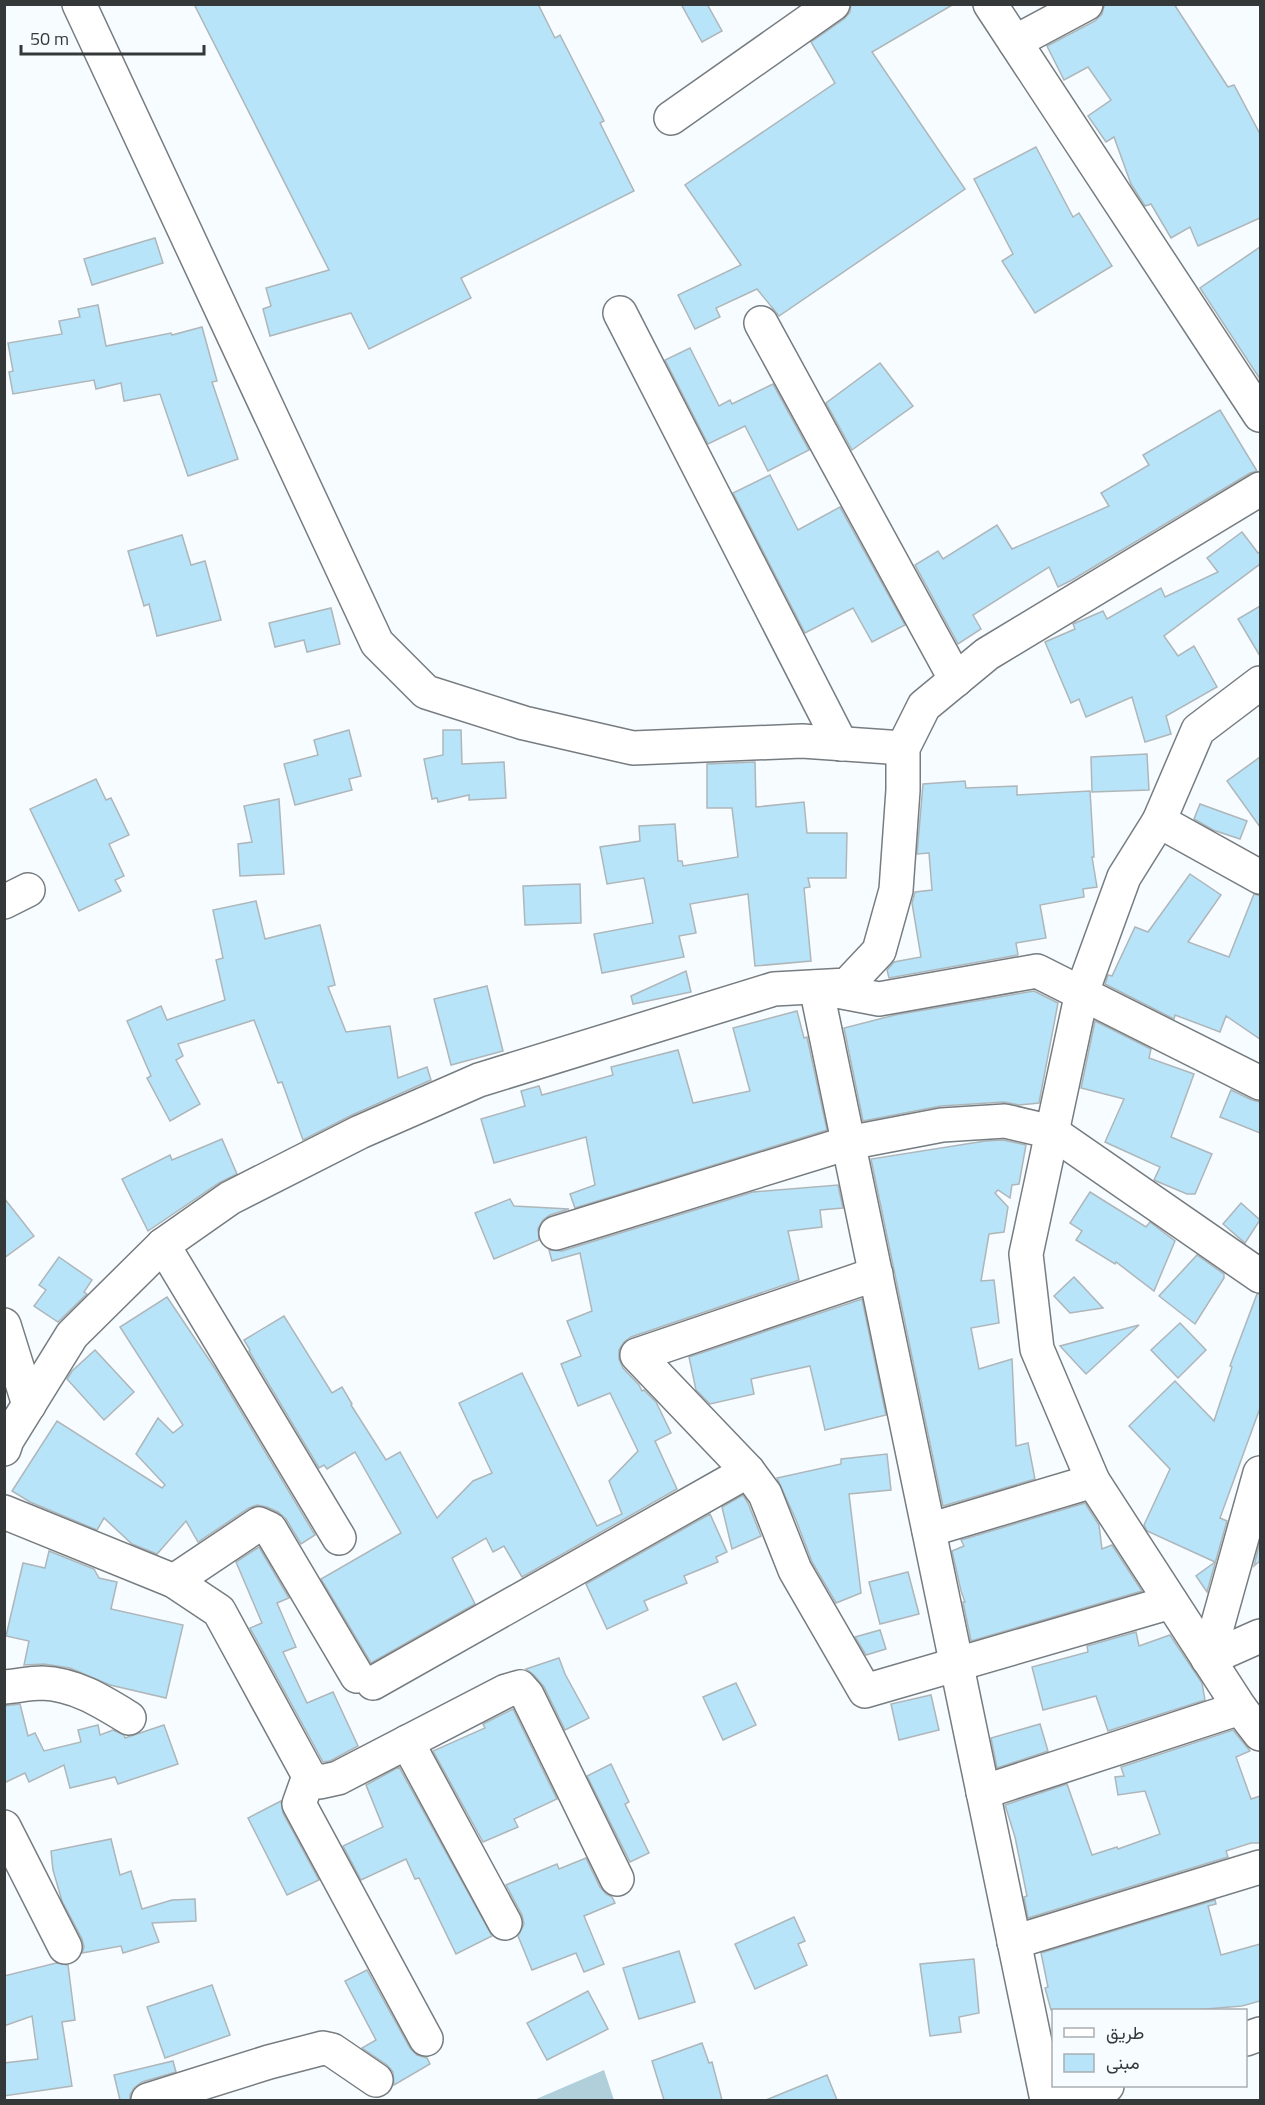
<svg xmlns="http://www.w3.org/2000/svg" width="1265" height="2105" font-family="'Titillium Web',Vazirmatn,sans-serif">
<style>
.green{fill:#b1cedb}
.building{fill:#b7e4f9;stroke:#afb6b9;stroke-width:1.5}
.lines{fill:none;stroke-linecap:round;stroke-linejoin:round}
.minor-casing{stroke:#767c7f;stroke-width:36}
.minor{stroke:#fff;stroke-width:33}
</style>
<rect width="100%" height="100%" fill="#f6fcff"/>
<path class="green" d="M604,2070L614,2100H534Z"/>
<g class="building">
<path d="M194,4H538L555,38L560,35L604,121L600,123L634,191L461,278L471,298L369,349L351,313L270,336L263,309L271,306L266,288L329,270Z"/>
<path d="M681,4H707L722,31L702,42Z"/>
<path d="M851,4H954L872,52L965,189L779,316L757,289L716,308L720,317L695,329L678,295L741,265L685,185L835,83L811,42L844,19L850,12Z"/>
<path d="M1108,4H1174L1228,87L1234,85L1260,134V218L1198,246L1190,227L1171,238L1151,204L1145,206L1131,184L1114,137L1106,142L1088,116L1111,100L1088,67L1064,80L1047,46L1095,21L1102,14L1104,6Z"/>
<path d="M1036,147L1073,217L1079,213L1112,266L1035,313L1002,261L1013,254L974,179Z"/>
<path d="M155,238L163,263L92,285L84,259Z"/>
<path d="M1260,247V379L1200,288Z"/>
<path d="M98,305L106,346L171,333L172,335L202,327L217,381L212,382L238,459L188,476L160,394L124,401L121,383L96,389L94,380L13,394L9,372L13,371L8,343L62,334L59,321L80,317L78,309Z"/>
<path d="M690,348L719,406L730,400L732,404L773,384L809,450L768,471L745,426L708,444L665,360Z"/>
<path d="M880,363L913,406L852,450L826,403Z"/>
<path d="M1220,410L1257,471L1250,473L1072,580L1058,587L1049,567L973,615L981,629L958,644L915,565L938,551L943,559L997,525L1012,549L1109,506L1101,493L1149,465L1143,455Z"/>
<path d="M770,475L798,530L840,507L905,625L872,642L853,608L805,633L733,493Z"/>
<path d="M1242,532L1258,553L1260,552V564L1164,636L1178,656L1194,646L1217,687L1166,716L1171,734L1145,742L1132,697L1086,717L1079,699L1071,703L1045,642L1075,629L1073,624L1103,611L1107,619L1161,588L1165,597L1218,572L1207,558Z"/>
<path d="M182,535L191,565L205,561L221,620L157,636L149,604L144,606L128,551Z"/>
<path d="M1260,606V656L1238,619Z"/>
<path d="M331,608L340,644L307,652L304,640L275,647L269,623Z"/>
<path d="M349,730L361,776L349,779L352,790L295,805L284,764L318,755L314,740Z"/>
<path d="M443,730H461L462,764L504,762L506,798L469,800V795L438,802L437,798L432,799L424,759L443,755Z"/>
<path d="M1147,754L1149,790L1092,792L1091,757Z"/>
<path d="M1260,757V827L1227,781Z"/>
<path d="M755,762L756,807L804,802L807,833H847L846,878H808L810,887L804,888L811,961L755,966L748,894L690,904L696,933L679,936L684,957L602,973L594,934L653,923L644,878L607,884L600,847L640,841L639,826L675,824L678,861H682L683,866L738,857L732,808H707V764Z"/>
<path d="M96,779L106,800L111,798L129,835L109,844L124,876L115,880L121,891L79,911L30,809Z"/>
<path d="M965,781L966,788L1017,786V795L1090,791L1094,857H1092L1097,887L1083,889L1084,897L1040,905L1046,938L1016,943L1018,955L889,978L887,970L894,962L921,957L912,903L915,892L932,890L929,853L917,854L923,784Z"/>
<path d="M279,799L284,874L240,876L238,844L252,842L244,806Z"/>
<path d="M1200,804L1247,821L1240,839L1213,830L1194,819Z"/>
<path d="M1190,874L1221,895L1188,942L1229,957L1254,894L1260,896V1039L1226,1016L1220,1032L1175,1015L1174,1019L1105,984L1108,975L1112,976L1135,927L1148,932Z"/>
<path d="M580,884L581,923L525,925L523,886Z"/>
<path d="M256,901L265,939L320,925L335,985L328,987L346,1032L390,1026L398,1078L427,1067L431,1080L352,1115L303,1140L282,1082L278,1083L254,1020L178,1044L183,1056L176,1060L200,1104L170,1121L147,1078L151,1076L127,1021L161,1006L167,1020L225,1000L216,960L223,958L213,910Z"/>
<path d="M686,971L691,992L633,1004L631,996Z"/>
<path d="M487,986L503,1051L451,1065L434,999Z"/>
<path d="M1034,991L1058,1003L1039,1103L1019,1105L1004,1102L941,1106L863,1121L844,1028L895,1015Z"/>
<path d="M797,1011L804,1038L807,1037L827,1130L575,1208L570,1194L595,1185L586,1137L494,1163L481,1119L525,1106L521,1091L539,1086L542,1095L613,1075L611,1067L678,1050L693,1103L750,1091L733,1028Z"/>
<path d="M1095,1021L1151,1049L1149,1058L1194,1074L1171,1137L1212,1154L1195,1194H1187L1156,1181L1154,1180L1160,1167L1105,1142L1124,1099L1081,1088Z"/>
<path d="M1231,1090L1252,1100L1260,1102V1133L1220,1117Z"/>
<path d="M222,1139L237,1174L219,1183L148,1231L122,1179L170,1155L172,1160Z"/>
<path d="M1003,1140L1026,1145L1019,1184L1012,1185L1010,1198L998,1190L995,1193L1008,1207L1004,1232L989,1234L981,1281L994,1280L999,1323L971,1328L979,1369L1012,1359L1016,1446L1028,1443L1035,1479L943,1506L871,1159L985,1141Z"/>
<path d="M838,1185L843,1208L820,1210L822,1227L788,1231L799,1280L631,1337L624,1342L619,1350V1359L623,1368L639,1385L642,1391L644,1390L656,1402L671,1433L655,1441L677,1489L522,1577L504,1546L493,1552L486,1538L452,1558L475,1604L371,1663L321,1579L401,1533L355,1452L327,1469L324,1465L319,1468L249,1351L250,1350L244,1340L284,1316L332,1393L342,1387L352,1404L351,1405L386,1460L400,1452L437,1518L473,1481L492,1473L459,1403L522,1373L597,1526L622,1514L609,1481L638,1451L610,1393L578,1406L561,1364L581,1356L567,1321L592,1311L580,1253L552,1261L549,1250L562,1251L753,1192Z"/>
<path d="M1090,1192L1146,1227L1150,1222L1175,1241L1154,1291L1116,1262L1115,1264L1076,1240L1082,1231L1070,1223Z"/>
<path d="M4,1198L34,1236L4,1258Z"/>
<path d="M510,1199L514,1206L569,1209L550,1215L543,1220L538,1229L539,1240L494,1259L475,1213Z"/>
<path d="M1241,1203L1260,1220L1245,1243L1223,1224Z"/>
<path d="M1197,1255L1224,1274V1278L1195,1324L1159,1296Z"/>
<path d="M59,1257L92,1280L84,1292L87,1294L58,1322L34,1306L46,1290L39,1285Z"/>
<path d="M1074,1277L1103,1308L1070,1313L1054,1296Z"/>
<path d="M1257,1294H1260V1408L1220,1518L1227,1521L1207,1592L1196,1576L1215,1562L1147,1531L1144,1525L1170,1469L1129,1426L1175,1381L1214,1421L1232,1367L1230,1366Z"/>
<path d="M167,1297L216,1370L315,1535L301,1544L286,1519L278,1512L267,1507L257,1505L249,1508L198,1542L186,1521L157,1554L132,1544L104,1518L97,1530L30,1502L12,1491L57,1421L162,1488L165,1485L136,1454L158,1418L173,1433L183,1425L120,1327Z"/>
<path d="M862,1299L886,1415L825,1430L810,1366L751,1379L754,1394L710,1404L696,1390L689,1357Z"/>
<path d="M1180,1323L1206,1350L1178,1378L1151,1350Z"/>
<path d="M1139,1325L1086,1374L1060,1346Z"/>
<path d="M95,1350L134,1392L104,1420L67,1379L72,1371Z"/>
<path d="M887,1454L891,1490L849,1494L861,1593L836,1603L812,1562L796,1520L777,1478L841,1464V1459Z"/>
<path d="M743,1495L748,1503L761,1536L732,1549L722,1507Z"/>
<path d="M1085,1503L1099,1525L1102,1549L1112,1545L1142,1591L971,1641L963,1602H965L961,1591L952,1551L964,1546L961,1540Z"/>
<path d="M710,1514L727,1552L716,1557L718,1562L684,1576L687,1583L644,1601L648,1610L607,1629L586,1584Z"/>
<path d="M1260,1541V1561L1254,1566Z"/>
<path d="M259,1547L289,1598L277,1603L296,1647L283,1652L307,1703L333,1692L358,1746L330,1761L323,1762L250,1628L262,1623L236,1562Z"/>
<path d="M49,1551L94,1569L99,1578L117,1582L111,1609L183,1625L166,1698L110,1685L70,1668L44,1664L24,1665L29,1641L6,1636L23,1563L45,1568Z"/>
<path d="M908,1572L919,1614L880,1624L869,1582Z"/>
<path d="M880,1630L886,1649L866,1655L855,1637Z"/>
<path d="M1136,1632L1139,1646L1170,1635L1202,1683L1205,1700L1108,1731L1096,1696L1043,1710L1032,1667L1088,1652L1087,1646Z"/>
<path d="M559,1658L565,1674L589,1718L565,1730L544,1687L534,1675L526,1669Z"/>
<path d="M736,1683L756,1725L723,1740L703,1697Z"/>
<path d="M931,1695L939,1730L899,1740L891,1704Z"/>
<path d="M20,1704L28,1736L35,1733L44,1751L81,1742L78,1730L98,1725L100,1735L113,1730L124,1735L125,1738L164,1725L178,1764L118,1784L115,1777L70,1788L64,1765L29,1782L25,1773L4,1783V1706Z"/>
<path d="M513,1709L557,1799L514,1819L518,1827L483,1842L433,1751L485,1728L483,1724Z"/>
<path d="M1040,1724L1048,1751L997,1768L991,1738Z"/>
<path d="M1233,1730L1250,1751L1236,1757L1251,1799L1260,1796V1843H1251L1226,1851L1228,1857L1028,1918L1024,1897L1027,1896L1015,1837L1005,1805L1067,1784L1092,1855L1117,1847L1118,1849L1160,1834L1145,1791L1118,1795L1115,1777L1124,1776L1121,1767Z"/>
<path d="M611,1764L629,1802L625,1804L649,1853L630,1862L587,1776Z"/>
<path d="M399,1767L492,1936L456,1954L419,1878L415,1879L406,1859L361,1880L343,1846L383,1827L366,1785Z"/>
<path d="M281,1801L283,1813L319,1880L287,1895L248,1818Z"/>
<path d="M111,1839L120,1875L131,1871L142,1909L172,1900L195,1899L196,1921L152,1923L159,1942L123,1953L121,1946L82,1953L84,1947L82,1939L62,1901L53,1870L51,1851Z"/>
<path d="M586,1858L600,1887L606,1894L612,1897L615,1903L584,1916L604,1964L584,1972L576,1953L532,1970L518,1936L524,1924L522,1915L506,1885L557,1864L559,1869Z"/>
<path d="M1215,1900L1216,1904L1208,1906L1221,1955L1260,1944V2001L1242,2006L1194,2010H1051L1045,1988L1048,1987L1041,1953Z"/>
<path d="M794,1917L805,1941L798,1944L807,1965L755,1989L735,1944Z"/>
<path d="M679,1951L695,2002L639,2019L623,1968Z"/>
<path d="M974,1959L979,2013L959,2017L961,2032L930,2036L920,1964Z"/>
<path d="M56,1963L68,1965L75,2020L62,2022L72,2086L4,2096V2063L38,2059L32,2016L4,2026V1976Z"/>
<path d="M367,1970L410,2048L417,2055L427,2058L430,2064L394,2085L393,2072L387,2065L362,2048L376,2040L345,1981Z"/>
<path d="M212,1985L230,2035L165,2058L147,2007Z"/>
<path d="M588,1991L608,2029L547,2060L527,2023Z"/>
<path d="M702,2043L709,2063L712,2062L722,2100H664L652,2061Z"/>
<path d="M173,2061L176,2072L142,2082L134,2088L130,2095V2100H120L114,2075Z"/>
<path d="M827,2075L837,2100H766Z"/>
</g>
<g class="lines">
<defs>
<g id="minor">
<path d="M79,4L377,643L426,692L524,723L633,748L802,741L903,748"/>
<path d="M990,4L1260,415"/>
<path d="M1015,42L1086,4"/>
<path d="M671,118L833,4"/>
<path d="M620,313L841,744"/>
<path d="M761,323L956,680"/>
<path d="M1260,683L1198,730L1159,821L1124,877L1082,992L1026,1254L1037,1349L1093,1481L1240,1708L1260,1734"/>
<path d="M1159,821L1260,877"/>
<path d="M4,902L28,890"/>
<path d="M556,1233L848,1143L942,1125L1005,1121L1052,1132L1260,1276"/>
<path d="M163,1245L339,1538"/>
<path d="M876,1274L637,1355L748,1471L765,1494L795,1570L865,1691L1171,1602"/>
<path d="M4,1325L29,1405"/>
<path d="M4,1449L7,1440L72,1335L163,1245L230,1198L360,1132L479,1080L774,989L847,985L879,951L896,890L903,790V748L924,706L987,654L1260,489"/>
<path d="M4,1512L174,1581L219,1611L309,1776L320,1782L338,1778L506,1691L520,1687L527,1695L617,1879"/>
<path d="M929,1530L1093,1481"/>
<path d="M174,1581L259,1524L270,1529L357,1676"/>
<path d="M1208,1659L1260,1473"/>
<path d="M1208,1659L1260,1636"/>
<path d="M373,1683L748,1471"/>
<path d="M4,1687C17,1686 30,1683 42,1683C75,1684 103,1702 129,1718"/>
<path d="M407,1742L505,1923"/>
<path d="M309,1776L299,1804L426,2039"/>
<path d="M983,1792L1240,1708"/>
<path d="M4,1827L65,1947"/>
<path d="M1014,1942L1260,1867"/>
<path d="M1246,2039L1260,2034"/>
<path d="M148,2100L269,2062L323,2048L332,2050L376,2080"/>
<path d="M1047,2100L816,987L879,999L1037,971L1260,1083"/>
<path d="M1063,2100L1107,2086"/>
</g>
</defs>
<use href="#minor" class="minor-casing"/>
<use href="#minor" class="minor"/>
</g>
<rect width="1265" height="2105" fill="none" stroke="#353839" stroke-width="12"/>
<rect x="1052" y="2009" width="195" height="78" fill="#f6fcff" stroke="#a9aeb0" stroke-width="1.5"/>
<rect x="1064" y="2028" width="30" height="9" fill="#ffffff" stroke="#a9aeb0" stroke-width="1.5"/>
<text x="1106" y="2039" font-size="18" fill="#353839">طريق</text>
<rect x="1064" y="2054" width="30" height="18" fill="#b7e4f9" stroke="#a9aeb0" stroke-width="1.5"/>
<text x="1106" y="2069" font-size="18" fill="#353839">مبنى</text>
<path d="M21 45v9h183v-9" fill="none" stroke="#353839" stroke-width="3"/>
<text x="30" y="45" font-size="18" fill="#353839" stroke="#f6fcff" stroke-width="4.5" paint-order="stroke">50 m</text>
</svg>
